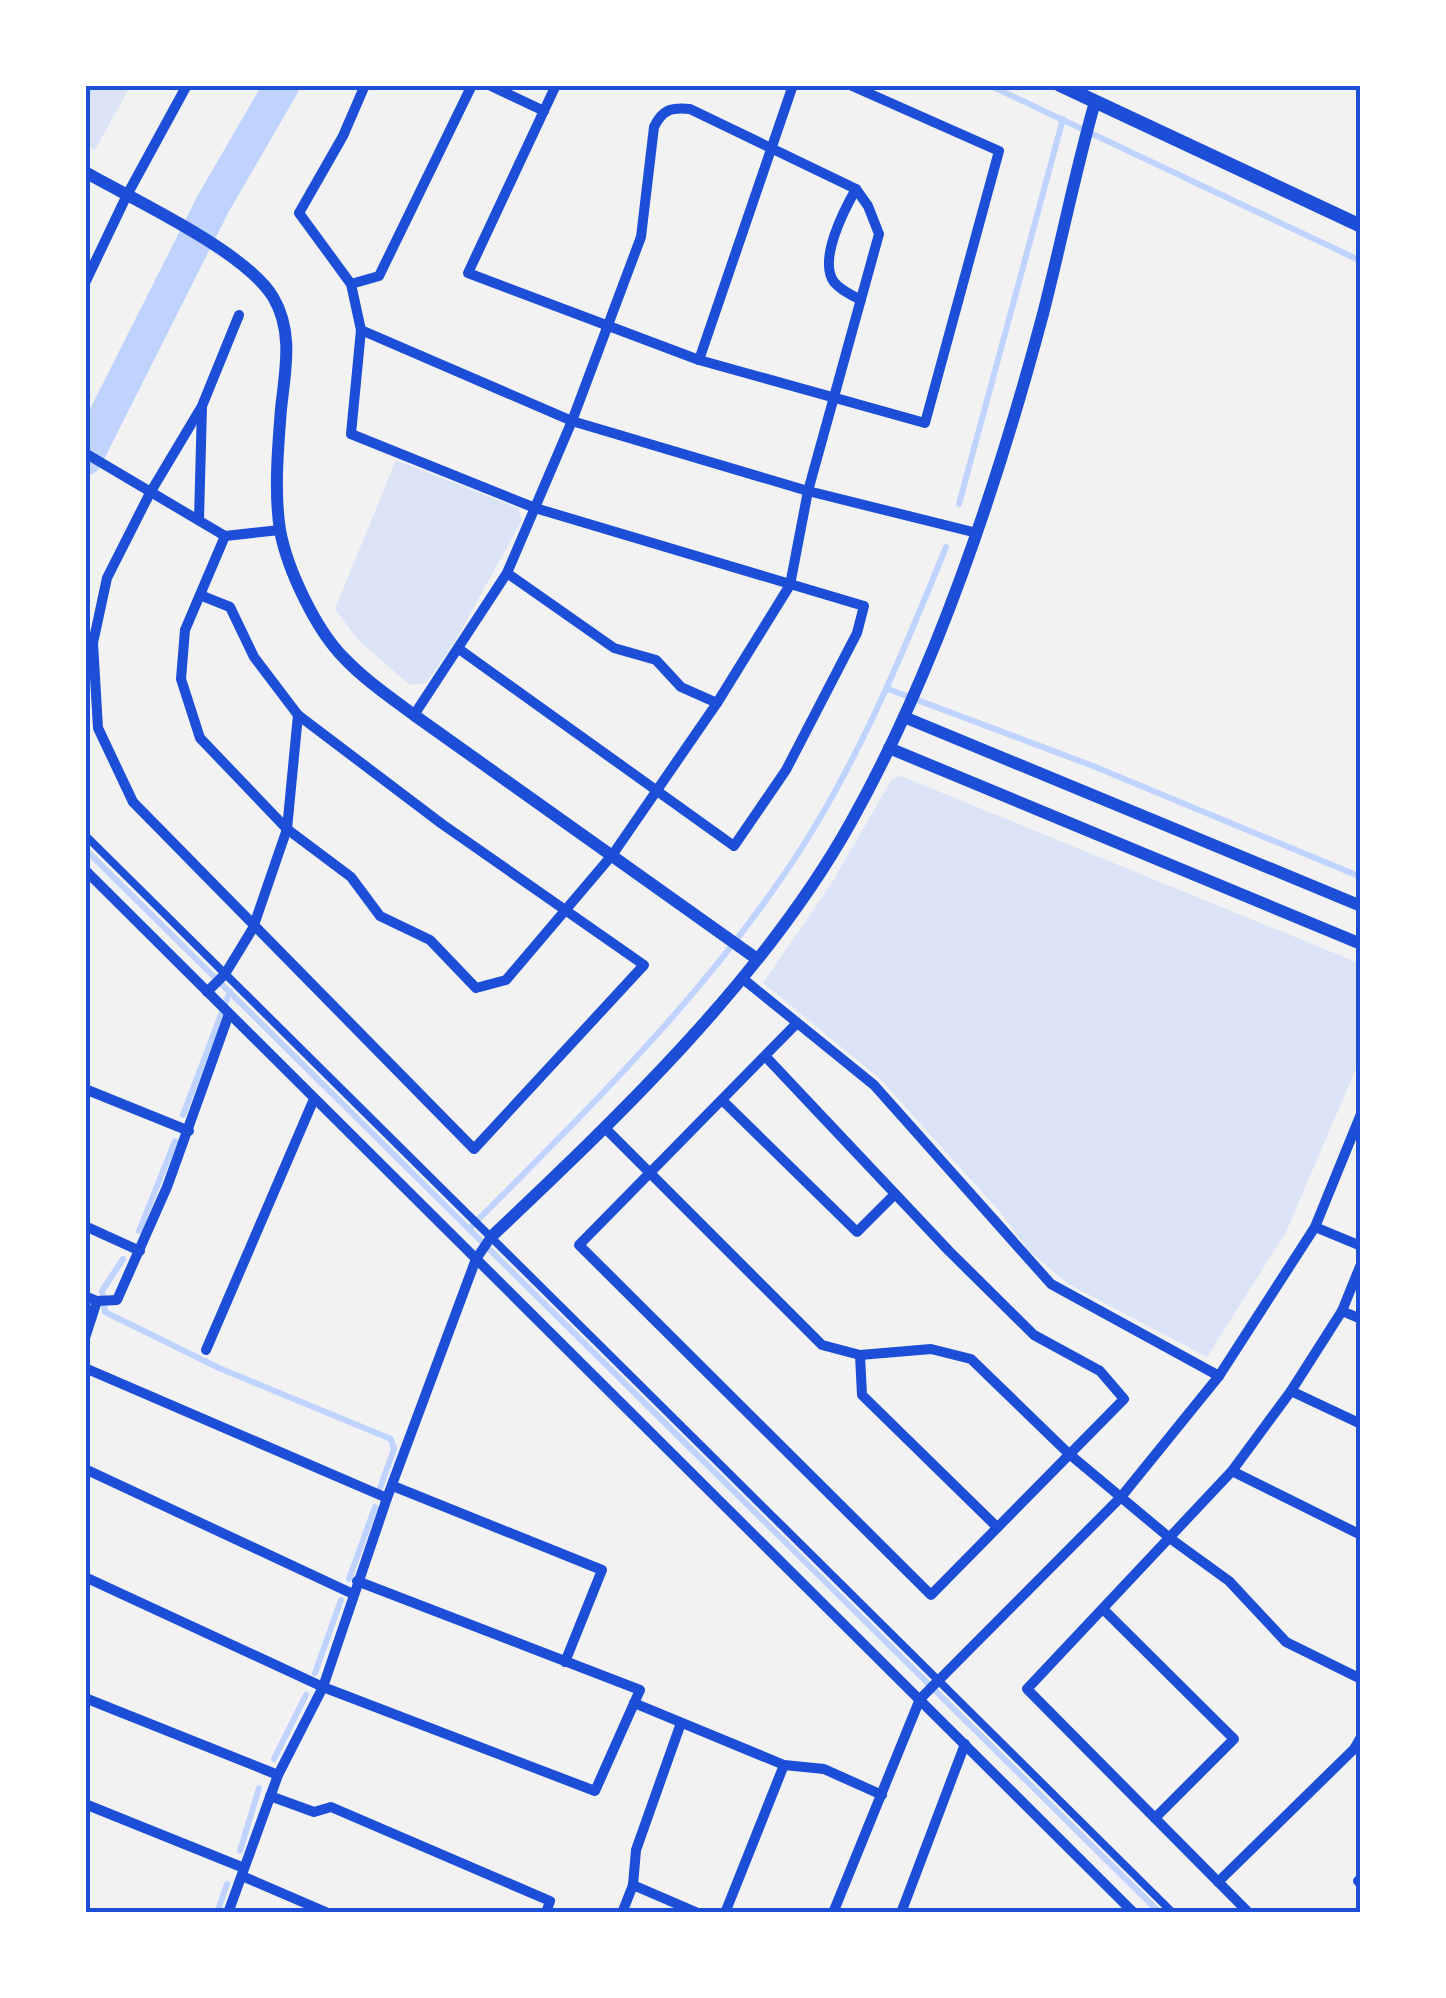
<svg xmlns="http://www.w3.org/2000/svg" width="1446" height="1998" font-family="Rubik,sans-serif">
<style>
.green{fill:#dbe4f7}
.lines{fill:none;stroke-linecap:round;stroke-linejoin:round}
.stream{stroke:#bfd3fe;stroke-width:6}
.river{stroke:#bfd3fe;stroke-width:35}
.pedestrian{stroke:#1d4ed8;stroke-width:8}
.minor{stroke:#1d4ed8;stroke-width:10}
.tertiary{stroke:#1d4ed8;stroke-width:12}
.secondary{stroke:#1d4ed8;stroke-width:14}
.neatline{fill:none;stroke:#1d4ed8;stroke-width:4}
</style>
<rect width="100%" height="100%" fill="#f2f2f2"/>
<g class="green">
<path d="M85,85H131L95,150L85,144Z"/>
<path d="M396,460L518,508L522,520L453,645L426,683L410,685L359,641L335,609Z"/>
<path d="M901,776L1361,964V1057L1286,1232L1207,1357L1068,1284L1028,1250L1001,1213L879,1078L763,983L831,884L892,779Z"/>
</g>
<g class="lines">
<g class="stream">
<path d="M989,85L1361,261"/>
<path d="M959,504L1063,119"/>
<path d="M888,689L1093,766L1361,877"/>
<path d="M85,849L1160,1913"/>
<path d="M183,1115L230,991"/>
<path d="M469,1229C590,1107 714,987 806,841C864,748 905,648 946,547"/>
<path d="M139,1231L175,1141"/>
<path d="M123,1259L102,1291L105,1312L219,1368L391,1439L394,1449L380,1488"/>
<path d="M349,1579L375,1507"/>
<path d="M315,1673L341,1600"/>
<path d="M274,1759L306,1695"/>
<path d="M240,1851L259,1788"/>
<path d="M217,1913L227,1884"/>
</g>
<path class="river" d="M85,458L213,204L282,85"/>
<path class="pedestrian" d="M85,835L1173,1913"/>
<g class="minor">
<path d="M365,85L343,136L299,213L351,284L361,330L351,434L535,508L864,606L857,633L786,770L734,846L459,649"/>
<path d="M489,85L544,111"/>
<path d="M556,85L468,273L699,360L925,423L999,151L850,85"/>
<path d="M856,189C844,210 818,260 834,282C840,290 853,296 861,300"/>
<path d="M85,283L127,195L187,85"/>
<path d="M351,284L379,276L472,85"/>
<path d="M361,330L572,421L808,491L977,533"/>
<path d="M699,360L793,85"/>
<path d="M85,453L225,536"/>
<path d="M199,519L202,407"/>
<path d="M280,530L225,536L185,630L181,679L200,738L287,829L351,877L380,916L430,940L476,988L506,980L613,854L717,703L790,585L808,491L879,234L868,206L856,189L690,109C671,107 662,110 654,127L641,237L572,421L507,573L414,715"/>
<path d="M507,573L614,648L656,660L681,687L717,703"/>
<path d="M200,595L230,607L254,657L298,715L442,824L644,965L474,1149L133,802L98,728L93,643L107,578L150,493L202,406L239,315"/>
<path d="M85,870L1134,1913"/>
<path d="M742,978L874,1085L1051,1284L1219,1376"/>
<path d="M207,992L225,974L253,928L287,829L298,715"/>
<path d="M766,1057L949,1251L1034,1335L1100,1371L1124,1399L931,1595L579,1245L797,1023"/>
<path d="M85,1089L189,1131"/>
<path d="M723,1101L857,1232L895,1194"/>
<path d="M605,1128L822,1345L860,1355L931,1349L971,1359L1068,1453L1171,1539L1229,1581L1286,1642L1361,1679"/>
<path d="M85,1226L140,1251"/>
<path d="M1315,1227L1361,1246"/>
<path d="M85,1296L97,1301L117,1300L167,1187L229,1014"/>
<path d="M1342,1311L1361,1264"/>
<path d="M85,1338L97,1301"/>
<path d="M206,1350L314,1099"/>
<path d="M860,1355L862,1395L997,1527"/>
<path d="M85,1368L387,1498"/>
<path d="M1291,1391L1361,1424"/>
<path d="M85,1469L353,1594"/>
<path d="M1232,1471L1361,1535"/>
<path d="M393,1486L602,1570L565,1662"/>
<path d="M85,1577L323,1687L595,1791L640,1690L357,1581"/>
<path d="M1104,1610L1234,1739L1155,1818"/>
<path d="M85,1698L278,1775"/>
<path d="M634,1703L784,1765L824,1769L882,1795"/>
<path d="M270,1796L314,1812L331,1807L550,1901L546,1913"/>
<path d="M85,1804L244,1868"/>
<path d="M242,1876L328,1913"/>
<path d="M1361,1878L1358,1881L1361,1884"/>
<path d="M1218,1882L1354,1749L1361,1737"/>
<path d="M633,1885L698,1913"/>
<path d="M228,1913L278,1775L323,1687L387,1498L476,1259L491,1237"/>
<path d="M622,1913L633,1885L636,1850L681,1723"/>
<path d="M725,1913L784,1765"/>
<path d="M833,1913L920,1699L1121,1497L1219,1376L1315,1227L1361,1114"/>
<path d="M901,1913L965,1744"/>
<path d="M1249,1913L1027,1689L1232,1471L1291,1391L1342,1311L1361,1319"/>
</g>
<g class="tertiary">
<path d="M85,172C134,200 245,251 273,297C294,332 285,371 281,409C278,447 274,492 280,530C287,569 316,630 344,658C365,680 390,697 414,715L757,959"/>
<path d="M904,717L1361,906"/>
<path d="M889,748L1361,944"/>
<path d="M491,1237C619,1116 764,978 851,822C936,670 998,483 1043,314C1061,244 1075,172 1095,102"/>
</g>
<path class="secondary" d="M1060,85L1361,226"/>
</g>
<rect width="1446" height="1998" fill="none" stroke="#ffffff" stroke-width="175"/>
<rect x="88" y="88" width="1270" height="1822" class="neatline"/>
</svg>
